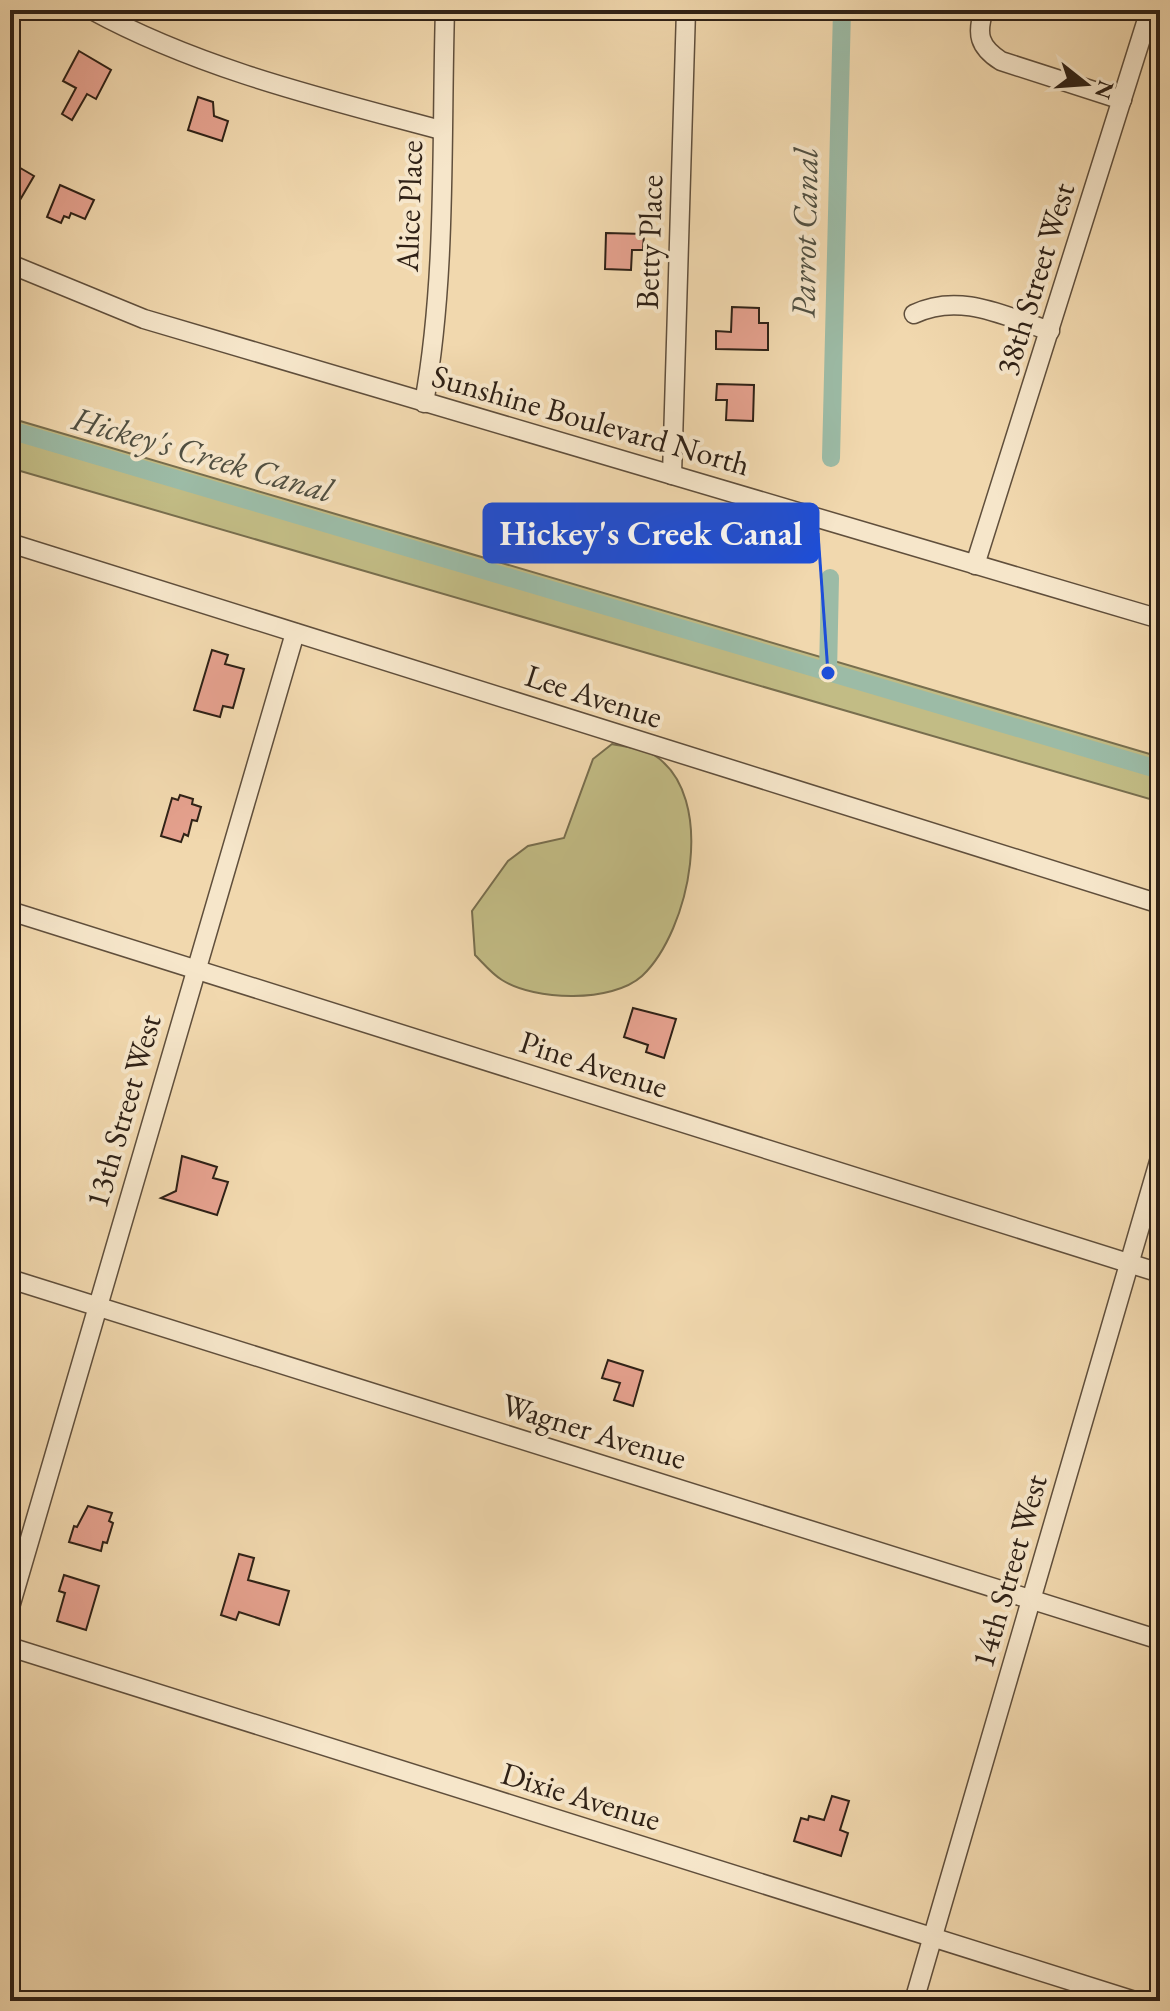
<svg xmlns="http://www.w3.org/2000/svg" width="1170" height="2011" font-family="'EB Garamond',serif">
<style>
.green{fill:#c2bc85;stroke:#786e4e;stroke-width:2}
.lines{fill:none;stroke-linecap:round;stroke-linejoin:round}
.canal{stroke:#9cbba6;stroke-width:18}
.building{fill:#e5a18e;stroke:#2f2116;stroke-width:2}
.minor-casing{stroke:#604f3c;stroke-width:21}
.minor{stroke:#f6e6ca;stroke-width:18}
.labels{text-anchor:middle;stroke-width:8;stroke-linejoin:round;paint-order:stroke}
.street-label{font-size:32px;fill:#2f2116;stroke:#f6e6ca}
.water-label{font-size:34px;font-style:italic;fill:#504f41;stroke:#f6e6ca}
.leader{fill:none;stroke:#1d4ed8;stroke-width:3}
.callout-dot{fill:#1d4ed8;stroke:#f6e6ca;stroke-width:3}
.callout{fill:#1d4ed8;stroke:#1d4ed8;stroke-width:3}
.callout-label{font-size:34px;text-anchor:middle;font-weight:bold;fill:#fff}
</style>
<rect width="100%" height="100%" fill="#f1d8ae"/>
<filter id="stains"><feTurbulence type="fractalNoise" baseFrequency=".0025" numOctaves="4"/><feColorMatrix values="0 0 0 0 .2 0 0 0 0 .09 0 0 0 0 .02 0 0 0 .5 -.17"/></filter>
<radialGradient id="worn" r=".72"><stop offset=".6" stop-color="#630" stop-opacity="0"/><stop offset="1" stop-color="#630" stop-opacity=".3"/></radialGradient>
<g class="green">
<path d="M10,418L1160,757V802L10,468Z"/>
<path d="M612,744C625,747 643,748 654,755C718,796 690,931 642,976C612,1003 535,1001 502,980C492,974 483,963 475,955L472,911L508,861L528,846L564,838L593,759Z"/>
</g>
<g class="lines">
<g class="canal">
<path d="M10,430L1160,770"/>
<path d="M831,458L842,10"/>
<path d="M828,673L830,578"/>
</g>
</g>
<g class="building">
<path d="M79,51L111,70L96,99L87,94L72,120L62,114L76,88L63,81Z"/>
<path d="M198,97L213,102L214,116L228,121L222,141L188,130Z"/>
<path d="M10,162L34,176L20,200L10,195Z"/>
<path d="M60,185L94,200L85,219L71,213L69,218L64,216L61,223L47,217Z"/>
<path d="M606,233L644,234L643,250H632L631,270L605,269Z"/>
<path d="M732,307L759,308V323H768V350L716,349V331L731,332Z"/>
<path d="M717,384L754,385L753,421L726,420L727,400H716Z"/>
<path d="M212,650L228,655L225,664L244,669L233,708L223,706L220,717L194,710Z"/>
<path d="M180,795L193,799L192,804L201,807L197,821L192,820L188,836L184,834L181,842L161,836L172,798L178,800Z"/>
<path d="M633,1008L676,1019L664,1058L646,1052L648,1045L624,1037Z"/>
<path d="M182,1156L217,1167L213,1178L228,1182L217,1215L161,1198L176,1191Z"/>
<path d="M608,1360L643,1371L633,1406L614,1400L620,1383L602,1378Z"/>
<path d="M88,1506L112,1513L109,1521L113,1523L107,1543L103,1542L101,1551L69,1542L74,1526L77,1527Z"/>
<path d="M239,1554L254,1558L248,1580L289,1591L279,1625L239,1612L236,1620L221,1615Z"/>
<path d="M64,1575L99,1586L86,1630L57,1621L65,1593L59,1591Z"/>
<path d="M832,1796L849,1801L840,1830L848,1833L841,1856L794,1841L801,1818L808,1820L809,1816L824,1820Z"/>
</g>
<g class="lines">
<defs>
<g id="minor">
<path d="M92,10C200,69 322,98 441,130"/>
<path d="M984,10C976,34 979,47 1001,61L1122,100"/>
<path d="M10,264L144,319L1160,619"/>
<path d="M914,314C960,292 1004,316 1050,331"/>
<path d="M424,403C447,276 441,139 445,10"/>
<path d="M672,475L686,10"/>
<path d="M10,543L1160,904"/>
<path d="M975,565L1150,10"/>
<path d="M10,911L1160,1273"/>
<path d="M10,1279L1160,1640"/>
<path d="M10,1607L295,633"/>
<path d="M10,1647L1135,2001"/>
<path d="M914,2001L1160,1158"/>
</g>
</defs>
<use href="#minor" class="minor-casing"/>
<use href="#minor" class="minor"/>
</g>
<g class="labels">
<g class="street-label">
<text transform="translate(409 206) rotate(-88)" y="11">Alice Place</text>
<text transform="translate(649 242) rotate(-88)" y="11">Betty Place</text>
<text transform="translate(1035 279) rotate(-73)" y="11">38th Street West</text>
<text transform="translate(591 420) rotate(16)" y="11">Sunshine Boulevard North</text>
<text transform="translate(594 696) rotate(18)" y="11">Lee Avenue</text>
<text transform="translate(594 1064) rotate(18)" y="11">Pine Avenue</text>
<text transform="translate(123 1111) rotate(-74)" y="11">13th Street West</text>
<text transform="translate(594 1431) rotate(17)" y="11">Wagner Avenue</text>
<text transform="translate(1009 1571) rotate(-74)" y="11">14th Street West</text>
<text transform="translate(581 1796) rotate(17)" y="11">Dixie Avenue</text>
</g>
<g class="water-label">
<text transform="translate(804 233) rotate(-89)" y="12">Parrot Canal</text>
<text transform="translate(203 454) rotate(16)" y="12">Hickey's Creek Canal</text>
</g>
</g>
<path class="leader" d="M828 673L818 533"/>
<circle class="callout-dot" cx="828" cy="673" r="8"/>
<rect class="callout" x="484" y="504" width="334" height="58" rx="8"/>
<g class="callout-label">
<text x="651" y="545">Hickey's Creek Canal</text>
</g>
<rect width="1170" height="2011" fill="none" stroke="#f1d8ae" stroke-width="40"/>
<rect x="12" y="12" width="1146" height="1987" fill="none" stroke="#2f2116" stroke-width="4"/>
<rect x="20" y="20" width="1130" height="1971" fill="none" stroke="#2f2116" stroke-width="2"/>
<g transform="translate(1086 84) rotate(107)" stroke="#f6e6ca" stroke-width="6" paint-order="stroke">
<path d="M0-6L14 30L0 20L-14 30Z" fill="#2f2116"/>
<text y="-12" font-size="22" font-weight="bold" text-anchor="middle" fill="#2f2116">N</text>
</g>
<rect width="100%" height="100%" filter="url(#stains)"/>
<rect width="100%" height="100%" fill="url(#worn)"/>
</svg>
